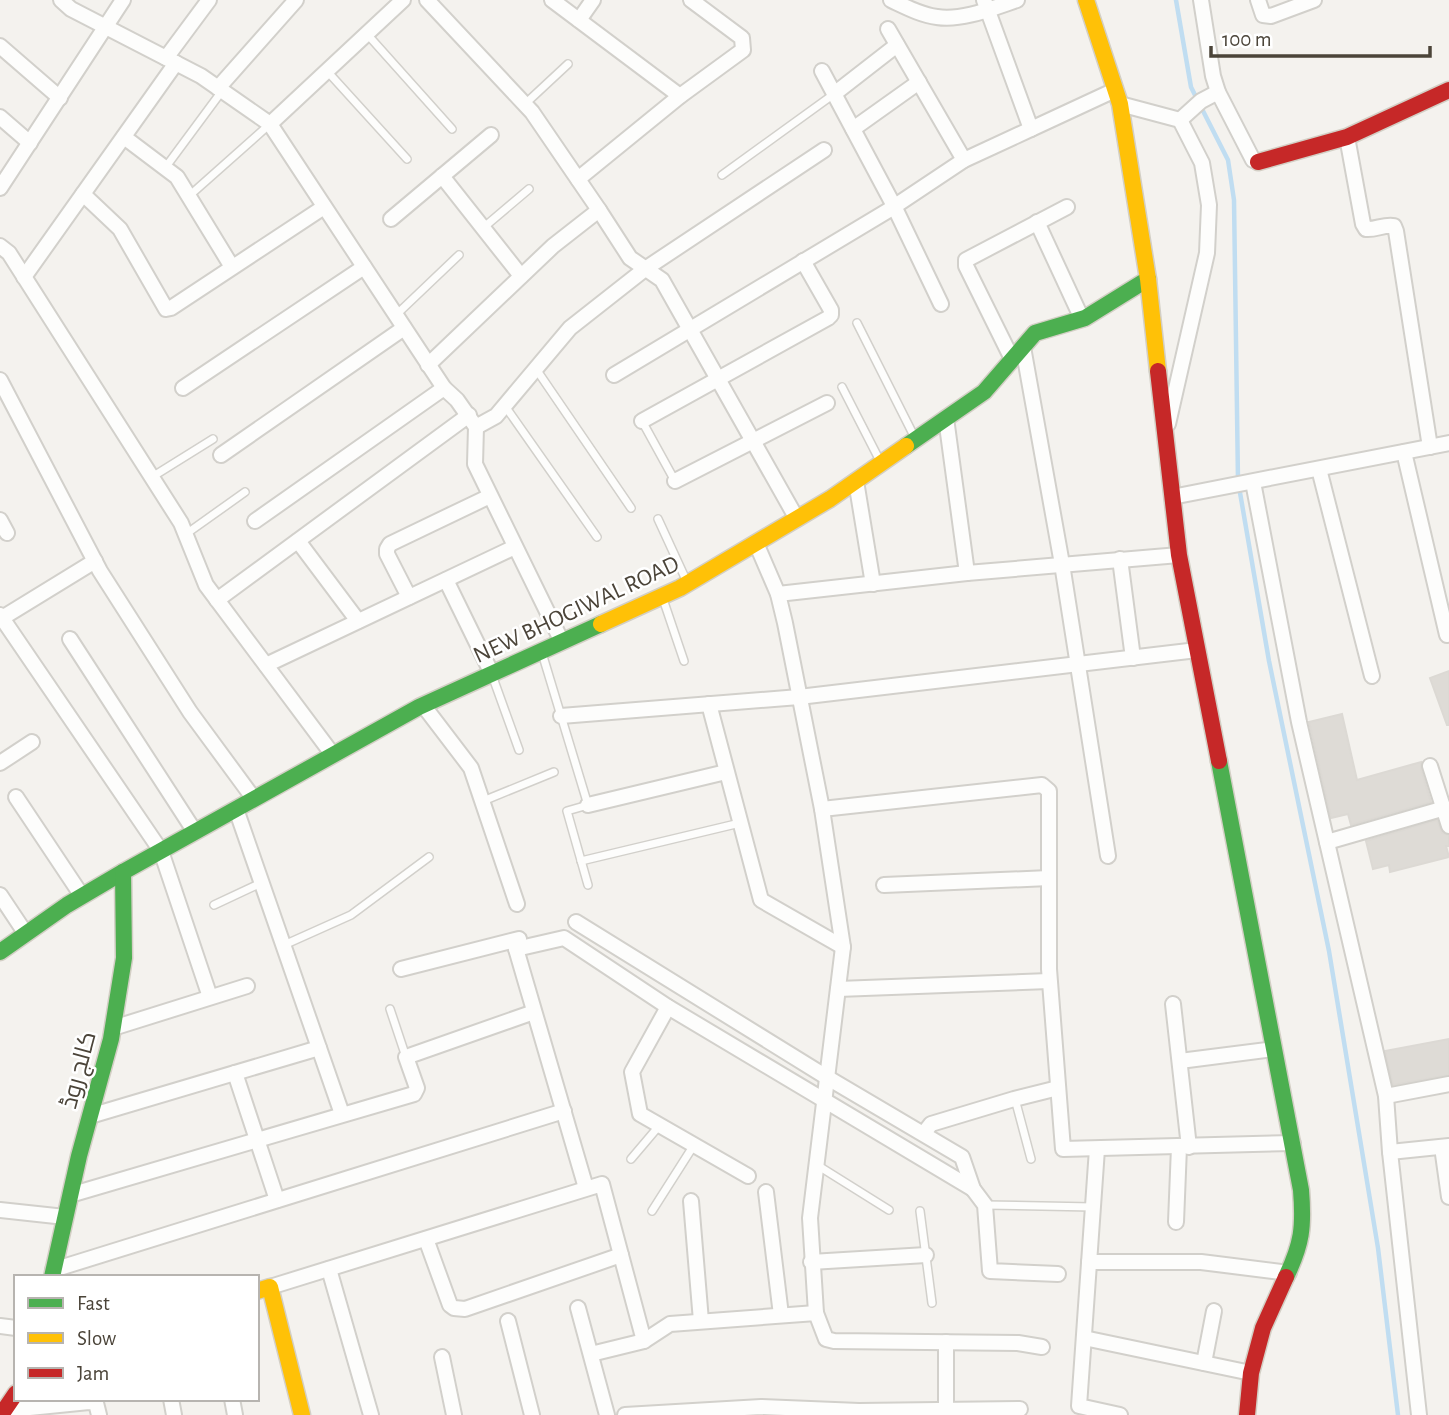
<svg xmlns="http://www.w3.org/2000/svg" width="1449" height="1415" font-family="'Alegreya Sans',Cairo,sans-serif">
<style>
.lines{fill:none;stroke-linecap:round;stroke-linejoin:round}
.stream{stroke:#c0ddf1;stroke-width:4.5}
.building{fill:#dedbd6;stroke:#dcd9d4;stroke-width:2}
.lane-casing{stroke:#d2d0cb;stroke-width:10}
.street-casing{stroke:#d2d0cb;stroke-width:18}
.fast-casing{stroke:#d3cfc5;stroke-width:19}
.slow-casing{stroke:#d3cfc5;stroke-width:19}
.jam-casing{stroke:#d3cfc5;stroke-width:19}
.lane{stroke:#fdfdfc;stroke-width:7}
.street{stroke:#fdfdfc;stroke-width:14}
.fast{stroke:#4caf50;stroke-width:16}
.slow{stroke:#ffc107;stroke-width:16}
.jam{stroke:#c62828;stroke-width:16}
.labels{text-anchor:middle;stroke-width:5;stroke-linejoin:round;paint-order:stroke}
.street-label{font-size:24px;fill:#4b4439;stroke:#fff}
</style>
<rect width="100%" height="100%" fill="#f4f2ee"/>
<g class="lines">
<g class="stream">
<path d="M1176,0L1191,87L1197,99"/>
<path d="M1201,107L1228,160L1234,200L1238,481L1269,661L1329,951L1378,1248L1398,1415"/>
</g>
</g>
<g class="building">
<path d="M1449,671V725H1447L1430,678Z"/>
<path d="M1342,714L1357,780L1421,762V769L1431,802L1351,825L1348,814L1331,818L1309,722Z"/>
<path d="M1437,820L1442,833L1449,835V846H1446L1449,857L1390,872L1389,865L1373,869L1366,841Z"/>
<path d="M1449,1039V1075L1393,1085L1385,1051Z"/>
</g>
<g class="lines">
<defs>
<g id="lane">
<path d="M367,34L452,129"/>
<path d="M327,71L407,159"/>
<path d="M525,104L568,64"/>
<path d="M165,168L222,91"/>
<path d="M722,175L834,94"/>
<path d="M189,196L270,124"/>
<path d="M483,228L529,189"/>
<path d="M396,315L459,255"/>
<path d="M857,323L915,438"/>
<path d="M536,369L631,508"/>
<path d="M842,387L880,461"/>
<path d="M505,406L597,537"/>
<path d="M642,421L675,481"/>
<path d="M152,477L213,439"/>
<path d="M658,519L687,582"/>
<path d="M186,534L245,492"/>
<path d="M662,596L684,661"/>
<path d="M542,653L588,805L567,811L588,885"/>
<path d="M492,675L519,750"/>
<path d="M483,801L554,772"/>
<path d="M581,861L740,823"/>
<path d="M214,905L261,883"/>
<path d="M284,945L351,915L429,857"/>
<path d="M390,1009L406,1057"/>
<path d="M1015,1099L1031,1159"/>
<path d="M631,1159L659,1126"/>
<path d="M817,1165L889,1210"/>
<path d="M985,1205L1093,1207"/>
<path d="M652,1211L694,1145"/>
<path d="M920,1211L932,1303"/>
</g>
<g id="street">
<path d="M61,0L71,9L201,76L270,124L444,388L457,400L476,427L475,464L562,642"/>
<path d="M427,0L532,112L599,210L630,258L662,280L797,519"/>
<path d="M552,0L680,96"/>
<path d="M891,0C906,7 921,15 937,17C962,21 993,8 1017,0"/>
<path d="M1201,0L1213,76L1218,92L1253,160L1258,162"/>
<path d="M1258,0L1263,15L1271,16L1314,0"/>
<path d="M579,20L593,0"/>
<path d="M888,29L964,160"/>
<path d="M0,46L60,98"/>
<path d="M166,58L209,0"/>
<path d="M822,71L894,206L941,304"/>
<path d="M218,88L296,0"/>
<path d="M834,94L897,45"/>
<path d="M1120,104L1180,120L1202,163L1209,205L1207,253L1168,424"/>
<path d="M0,117L30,143"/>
<path d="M1180,120L1201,101L1218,92"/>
<path d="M270,124L403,0"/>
<path d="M853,129L919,82"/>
<path d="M1031,129L1115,90"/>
<path d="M124,137L177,177L232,267"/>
<path d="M1347,137L1363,224L1366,229C1376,230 1384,224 1394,226L1396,231L1430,447"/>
<path d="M442,176L521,276"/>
<path d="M578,179L680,96L743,50L742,38L691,0"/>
<path d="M0,188L123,0"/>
<path d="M83,194L120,229L166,309L171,308L324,207"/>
<path d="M391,219L491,135"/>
<path d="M1037,222L1082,319"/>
<path d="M0,246L9,253L181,523L206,585L333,755"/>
<path d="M24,277L176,63"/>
<path d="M1023,347L1062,564L1108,856"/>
<path d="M1012,359L966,266V260L1067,207"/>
<path d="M428,365L553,246L599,210"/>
<path d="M614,375L889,210L964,160L1031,129L984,0"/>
<path d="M0,380L100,571L190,712L254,799"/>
<path d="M183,388L364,267"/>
<path d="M946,418L967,573"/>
<path d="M642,421L828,318L831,315V310L803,261"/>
<path d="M476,427L496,416L570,328L645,269L824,150"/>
<path d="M1404,452L1447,635"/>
<path d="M221,455L404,328"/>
<path d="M1319,469L1372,676"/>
<path d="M675,481L827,403"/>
<path d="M856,481L873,584"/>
<path d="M1253,482L1299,722L1386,1096L1390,1152L1419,1415"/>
<path d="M1172,497L1449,443"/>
<path d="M0,520L7,533"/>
<path d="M255,521L444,388"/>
<path d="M298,541L358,621"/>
<path d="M756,543L778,594L785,623L822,809L843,947L810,1218L816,1313"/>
<path d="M1120,559L1133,658"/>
<path d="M446,580L492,674"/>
<path d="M778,594L967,573L1179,555"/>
<path d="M409,597L387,554V549L390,544L490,496"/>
<path d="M217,600L469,415"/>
<path d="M0,615L161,851L210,997"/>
<path d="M2,618L95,561"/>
<path d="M70,639L195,832"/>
<path d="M266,665L515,547"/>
<path d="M709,704L761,900L843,947"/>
<path d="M423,705L471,768L517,904"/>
<path d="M561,716L799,697L1197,650"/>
<path d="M0,763L32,742"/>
<path d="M1430,766L1449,826"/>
<path d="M16,797L82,896"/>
<path d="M588,805L726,772"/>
<path d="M236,809L342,1114"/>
<path d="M822,809L1042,785L1049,791V969L1063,1149L1293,1143"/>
<path d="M1327,842L1445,808"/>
<path d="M884,885L1049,878"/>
<path d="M0,895L26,934"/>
<path d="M576,922L828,1078L962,1157L973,1189L985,1205L990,1271L1058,1274"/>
<path d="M514,942L586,1188"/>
<path d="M516,949L564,938L668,1007L973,1189"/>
<path d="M401,969L519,939"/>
<path d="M838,989L1049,981"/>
<path d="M1173,1004L1189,1147"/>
<path d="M668,1007L632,1072L640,1114L748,1176"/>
<path d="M113,1028L247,986"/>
<path d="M1180,1061L1274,1049"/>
<path d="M235,1073L277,1200"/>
<path d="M1386,1096L1449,1084"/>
<path d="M90,1116L319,1048"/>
<path d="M924,1133L931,1124L1014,1099L1058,1088"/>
<path d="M1442,1147L1449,1197"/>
<path d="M1097,1149L1079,1406L1120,1415"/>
<path d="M1390,1152L1449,1146"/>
<path d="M766,1192L781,1315"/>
<path d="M70,1195L414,1094L417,1088L406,1057L534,1012"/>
<path d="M691,1201L701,1321"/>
<path d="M0,1210L65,1217"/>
<path d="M1176,1222L1179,1147"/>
<path d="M426,1239L450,1305L454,1308L465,1309L621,1255"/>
<path d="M811,1262L926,1255"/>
<path d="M1089,1262H1201L1289,1273"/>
<path d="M329,1269L371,1415"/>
<path d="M53,1270L564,1111"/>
<path d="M270,1287L602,1184L644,1341L591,1354"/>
<path d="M578,1308L607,1415"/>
<path d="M508,1321L532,1415"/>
<path d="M0,1326L16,1328"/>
<path d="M1084,1338L1251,1373"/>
<path d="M644,1341L670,1324L816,1313L826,1339L834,1341L1018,1343L1042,1347"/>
<path d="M442,1357L454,1415"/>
<path d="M1204,1363L1214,1311"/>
<path d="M171,1399L174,1415"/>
<path d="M232,1399L235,1415"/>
<path d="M946,1410V1342"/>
<path d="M0,1411L89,1402L96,1403L99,1415"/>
<path d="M625,1415L761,1407L859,1411L1020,1409"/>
</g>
<g id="fast">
<path d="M906,446L984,392L1035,333L1085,318L1148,279"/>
<path d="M1219,761L1301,1190C1304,1227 1302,1244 1286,1277"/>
<path d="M0,952L67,905L123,872L419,707L601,624"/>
<path d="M52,1277L79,1156L111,1039L124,958L123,872"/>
</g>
<g id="slow">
<path d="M1086,0L1120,104L1148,279L1158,371"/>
<path d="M601,624L680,588L830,499L906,446"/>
<path d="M257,1291L270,1287L302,1415"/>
</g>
<g id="jam">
<path d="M1258,162L1347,137L1449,90"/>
<path d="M1158,371L1179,555L1219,761"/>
<path d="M1,1415L16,1393"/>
<path d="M1247,1415L1251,1373L1263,1328L1286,1277"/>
</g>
</defs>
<use href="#lane" class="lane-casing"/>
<use href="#street" class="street-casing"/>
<use href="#fast" class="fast-casing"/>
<use href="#slow" class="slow-casing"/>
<use href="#jam" class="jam-casing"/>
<use href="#lane" class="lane"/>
<use href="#street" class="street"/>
<use href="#fast" class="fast"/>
<use href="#slow" class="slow"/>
<use href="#jam" class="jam"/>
</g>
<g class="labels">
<g class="street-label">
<text transform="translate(576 609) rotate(-25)" y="8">NEW BHOGIWAL ROAD</text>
<text transform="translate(78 1070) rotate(-75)" y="8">کالج روڈ</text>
</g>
</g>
<rect x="14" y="1275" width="245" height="126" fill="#ffffff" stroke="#b7b4b0" stroke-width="2"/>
<rect x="28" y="1298" width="35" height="10" fill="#4caf50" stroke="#b7b4b0" stroke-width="2"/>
<text x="77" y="1310" font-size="21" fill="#4b4439">Fast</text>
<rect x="28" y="1333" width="35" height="10" fill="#ffc107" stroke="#b7b4b0" stroke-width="2"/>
<text x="77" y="1345" font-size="21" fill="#4b4439">Slow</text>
<rect x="28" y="1368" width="35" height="10" fill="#c62828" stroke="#b7b4b0" stroke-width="2"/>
<text x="77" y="1380" font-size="21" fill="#4b4439">Jam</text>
<path d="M1211 46v10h219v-10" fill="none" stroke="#4b4439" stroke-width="3.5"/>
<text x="1222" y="46" font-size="21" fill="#4b4439" stroke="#ffffff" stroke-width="5" paint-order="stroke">100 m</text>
</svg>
